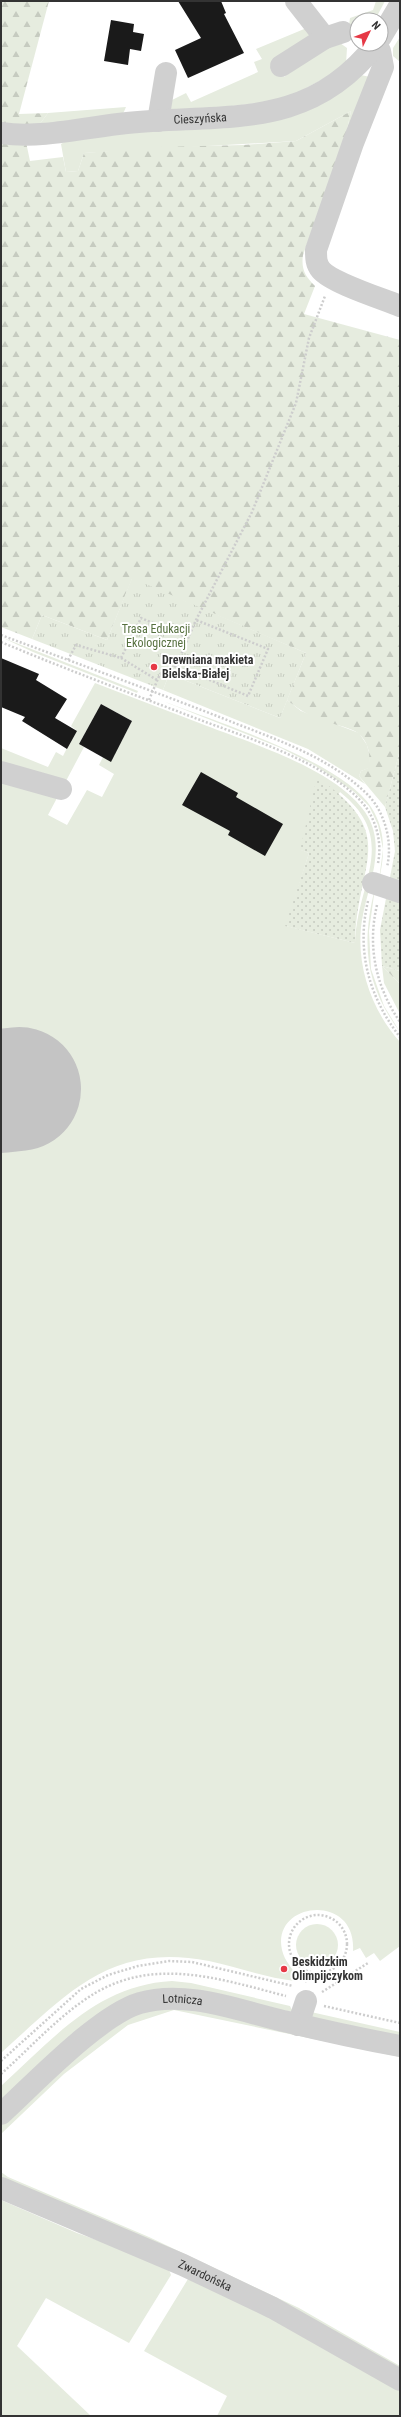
<svg xmlns="http://www.w3.org/2000/svg" width="401" height="2417" font-family="'Roboto Condensed',sans-serif">
<style>
.grass{fill:#e6ecdf;fill-rule:evenodd}
.forest{fill:url(#forest-firs)}
.park{fill:url(#park-tufts)}
.garden{fill:url(#garden-dots)}
.lines{fill:none;stroke-linecap:round;stroke-linejoin:round}
.runway{stroke:#c4c4c4;stroke-width:124}
.building{fill:#1a1a1a}
.path{stroke:#cdcdcd;stroke-width:2.5;stroke-dasharray:2 2;stroke-linecap:butt}
.minor{stroke:#d0d0d0;stroke-width:22}
.poi-dot{fill:#e63946;stroke:#fff;stroke-width:1.5}
.labels{text-anchor:middle;stroke-width:4;stroke-linejoin:round;paint-order:stroke}
.street-label{font-size:12px;fill:#333;stroke:#fff}
.park-label{font-size:12px;fill:#56703f;stroke:#fff}
.poi-label{font-size:12px;font-weight:bold;fill:#333;stroke:#fff;text-anchor:start}
</style>
<defs>
<pattern id="forest-firs" width="22" height="20" patternUnits="userSpaceOnUse"><rect width="22" height="20" fill="#e6ecdf"/><path d="M5 1l3.5 6h-7zM16 11l3.5 6h-7z" fill="#c6cbc0"/></pattern>
<pattern id="park-tufts" width="24" height="20" patternUnits="userSpaceOnUse"><rect width="24" height="20" fill="#e6ecdf"/><path d="M3 7l-1-3M5 7V3M7 7l1-3M15 17l-1-3M17 17v-4M19 17l1-3" fill="none" stroke="#c6cbc0"/></pattern>
<pattern id="garden-dots" width="8" height="8" patternUnits="userSpaceOnUse"><rect width="8" height="8" fill="#e6ecdf"/><path d="M2 2h.1M6 6h.1" fill="none" stroke="#c6cbc0" stroke-width="1.8" stroke-linecap="round"/></pattern>
</defs>
<rect width="100%" height="100%" fill="#fff"/>
<g class="grass">
<path d="M376,1H385L375,20H357V29L349,25L350,18L373,10Z"/>
<path d="M309,27L313,33L274,60L284,77L331,44L340,43L347,48L346,64L336,72L284,100L171,113L168,102L186,93L191,102L258,72L254,62L262,59L256,49Z"/>
<path d="M400,37V62L393,56V48Z"/>
<path d="M361,75L370,77L345,139L351,111L296,141L84,153L78,171L66,172L61,144L75,136L265,123Z"/>
<path d="M126,107L122,116L39,125L48,113Z"/>
<path d="M1,637L138,691L137,693L33,652Z"/>
<path d="M174,676L280,718L287,700L301,711L359,733L367,745L370,757L369,768L361,771L359,776L365,784L308,749L163,690L168,677Z"/>
<path d="M95,683C132,697 170,712 207,726C254,744 336,770 365,812C388,846 368,884 362,920C355,963 371,1010 400,1042V1946L380,1961L374,1953L366,1958L360,1948L353,1951C357,1892 271,1901 282,1950C285,1962 292,1967 297,1977L295,1981C266,1978 237,1967 209,1961C110,1942 68,1993 1,2053V748L48,767L56,752L63,756L76,730L71,726ZM101,704L132,721L111,761L103,757L99,765L114,774L102,797L87,790L67,825L48,815L84,747L79,744ZM340,792C400,840 357,882 355,943L286,926L309,853L301,850Z"/>
<path d="M155,698C208,719 341,760 371,807C386,830 385,854 379,880L383,849L378,825L369,806L353,791L314,765L281,748Z"/>
<path d="M375,888L369,931L371,969L384,1006L400,1032C365,985 361,944 375,888Z"/>
<path d="M382,966L400,984V1014L384,983Z"/>
<circle cx="317" cy="1945" r="21"/>
<path d="M172,1981L191,1983L290,2006L293,2012L166,1990L1,2105V2086C53,2039 97,1985 172,1981Z"/>
<path d="M181,2006L400,2052V2057L174,2010L128,2025L64,2074L1,2134V2124L78,2053L136,2013Z"/>
<path d="M311,2012L400,2032V2039L312,2021Z"/>
<path d="M1,2172L8,2177L149,2237L299,2308L400,2366V2373L1,2180Z"/>
<path d="M1,2200L77,2233L167,2265L171,2275L129,2343L46,2298L17,2346L91,2416H1Z"/>
<path d="M188,2279L271,2317L400,2389V2416H217L227,2396L144,2351Z"/>
</g>
<g class="forest">
<path d="M1,1H49L19,114L48,113L39,125L1,126Z"/>
<path d="M351,111L345,139L303,255C301,269 305,276 315,286L304,314L400,340V750L385,807L359,776L361,771L368,768C371,756 369,743 359,734C352,727 329,724 319,719C307,715 297,708 287,700L306,653L132,579L107,640L42,615L32,639L1,627V140L26,142L30,161L63,157L66,172L78,171L84,153L160,147L243,145L296,141Z"/>
<path d="M382,966L400,971V984Z"/>
</g>
<path class="park" d="M132,578L306,653L280,718L174,676L168,677L163,690L32,639L42,615L107,640Z"/>
<g class="garden">
<path d="M400,750V971L382,966L380,930L395,851L393,831L385,807Z"/>
<path d="M317,777C401,836 357,860 355,943L285,926L309,853L300,850Z"/>
</g>
<g class="lines">
<path class="runway" d="M1,1091L19,1089"/>
</g>
<g class="building">
<path d="M178,1H221L226,13L224,14L244,53L188,78L175,50L201,38Z"/>
<path d="M111,20L134,24L133,32L144,34L141,51L130,49L128,65L104,61Z"/>
<path d="M1,658L39,674L36,680L67,699L55,718L77,731L67,749L22,721L25,717L1,707Z"/>
<path d="M101,704L132,721L111,762L79,744Z"/>
<path d="M201,772L238,793L236,797L283,824L265,856L228,835L230,831L182,805Z"/>
</g>
<g class="lines">
<g class="path">
<path d="M1,635C73,662 145,688 217,716C268,737 326,754 367,794C385,812 393,842 387,867"/>
<path d="M1,642C65,669 130,693 195,718C245,737 332,764 365,806C377,822 382,844 378,863"/>
<path d="M121,658L157,680"/>
<path d="M68,660L76,645L121,658L141,618L188,638"/>
<path d="M176,666L248,696L268,649L196,620"/>
<path d="M149,700L160,674L176,666L196,620L252,512L296,403L309,338L325,296"/>
<path d="M368,901C356,951 369,997 400,1037"/>
<path d="M377,905C367,947 376,987 400,1022"/>
<circle cx="318" cy="1944" r="29"/>
<path d="M305,1982L312,1973"/>
<path d="M322,1992L368,1963"/>
<path d="M324,2006L400,2023"/>
<path d="M1,2061L81,1989L108,1975L138,1966L169,1961L192,1962L293,1986"/>
<path d="M1,2074C28,2050 53,2022 83,2001C148,1954 216,1978 286,1996"/>
</g>
<g class="minor">
<path d="M296,1L325,38"/>
<path d="M381,37L400,5"/>
<path d="M376,45L380,51L383,67L353,143L316,250C316,258 316,264 321,270C332,283 383,299 400,306"/>
<path d="M281,66L325,38L343,32"/>
<path d="M158,121L166,73"/>
<path id="s1" d="M1,133C42,139 87,127 127,123C224,113 308,132 376,44"/>
<path d="M1,772L61,789"/>
<path d="M373,883L400,892"/>
<path d="M298,2025L306,2001"/>
<path id="s2" d="M1,2114C34,2084 99,2015 140,2003C187,1989 242,2012 288,2022C325,2031 362,2039 400,2046"/>
<path id="s3" d="M1,2188L183,2265L273,2308L400,2380"/>
</g>
</g>
<g class="poi-dot">
<circle cx="154" cy="667" r="4"/>
<circle cx="284" cy="1969" r="4"/>
</g>
<g class="labels">
<g class="street-label">
<text dy="4" stroke="none"><textPath href="#s1" startOffset="200">Cieszyńska</textPath></text>
<text dy="4" stroke="none"><textPath href="#s2" startOffset="222">Lotnicza</textPath></text>
<text dy="4" stroke="none"><textPath href="#s3" startOffset="222">Zwardońska</textPath></text>
</g>
<g class="park-label">
<text x="156" y="633">Trasa Edukacji<tspan x="156" dy="14">Ekologicznej</tspan></text>
</g>
<g class="poi-label">
<text x="162" y="664">Drewniana makieta<tspan x="162" dy="14">Bielska-Białej</tspan></text>
<text x="292" y="1966">Beskidzkim<tspan x="292" dy="14">Olimpijczykom</tspan></text>
</g>
</g>
<rect width="401" height="2417" fill="none" stroke="#333333" stroke-width="4"/>
<g transform="translate(369 32) rotate(47)"><circle r="19" fill="#ffffff" stroke="#adadad"/>
<path d="M0-3L7 15L0 10L-7 15Z" fill="#e63946"/>
<text y="-6" font-size="11" font-weight="bold" text-anchor="middle" fill="#333333">N</text>
</g>
</svg>
